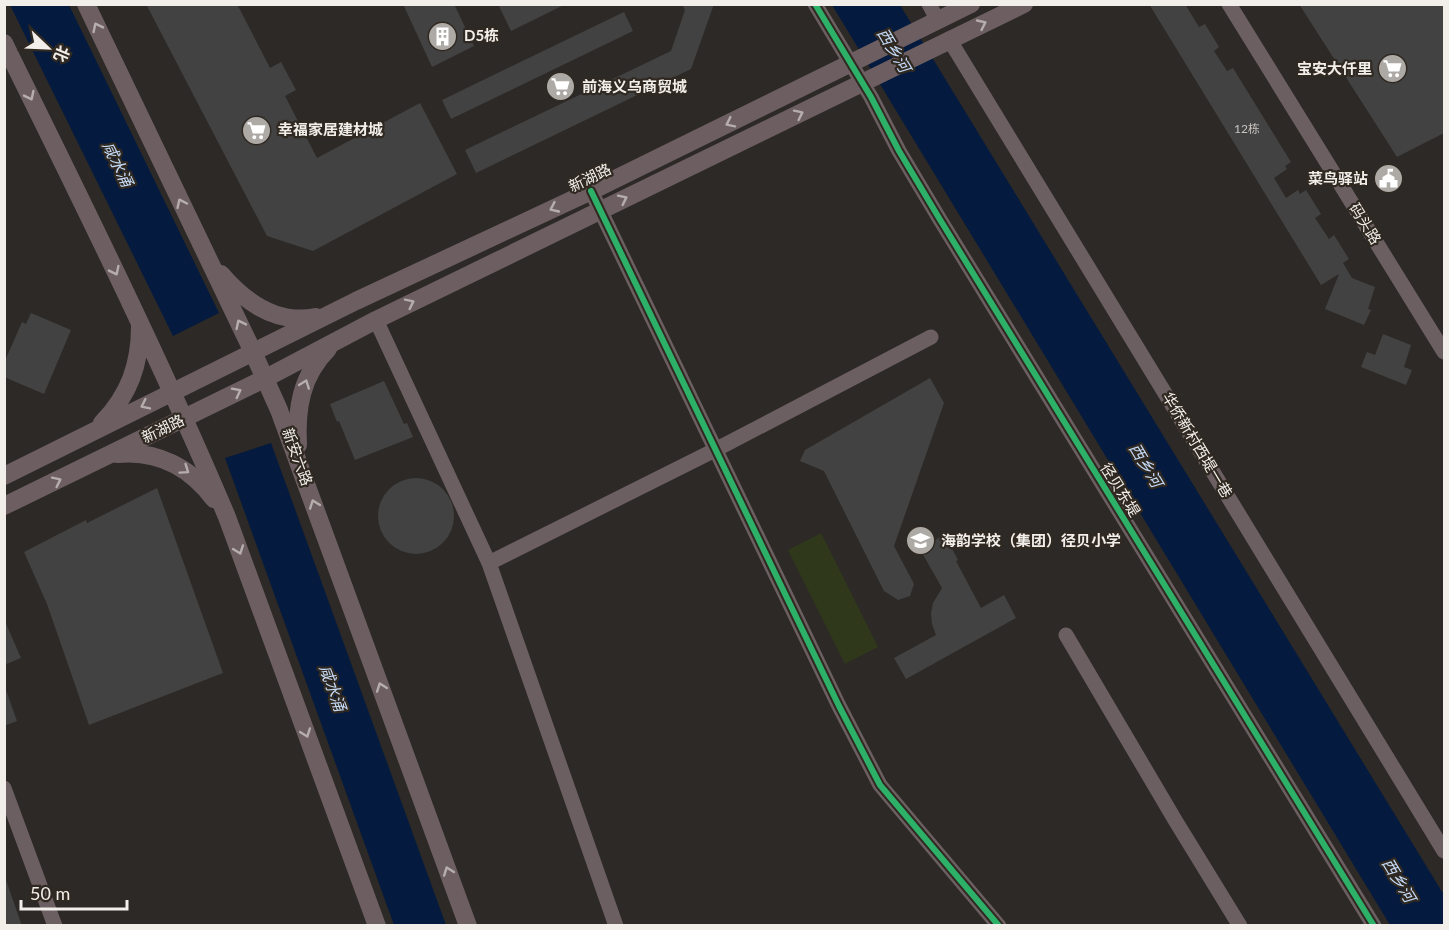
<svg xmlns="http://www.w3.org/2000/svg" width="1449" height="930" font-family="Lato,'Noto Sans SC',sans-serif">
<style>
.green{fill:#30381b}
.water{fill:#041b3f}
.building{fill:#434242}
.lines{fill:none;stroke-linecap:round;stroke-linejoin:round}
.minor{stroke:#6c5f61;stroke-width:15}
.major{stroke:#6d5f61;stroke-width:18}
.cycleway-casing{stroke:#302922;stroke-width:10}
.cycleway{stroke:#2db169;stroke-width:6}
.oneway{stroke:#b6aeac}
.labels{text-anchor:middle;stroke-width:4.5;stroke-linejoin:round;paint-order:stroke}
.number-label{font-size:12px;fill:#c6c3bf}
.poi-label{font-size:15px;font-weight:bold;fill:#f2eee9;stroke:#302922;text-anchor:start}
.street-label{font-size:15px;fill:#f2eee9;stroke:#302922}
.water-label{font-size:16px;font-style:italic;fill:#c4daf6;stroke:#302922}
</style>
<rect width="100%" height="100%" fill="#2c2926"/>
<path class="green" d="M821,533L878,647L845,664L788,550Z"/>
<g class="water">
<path d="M10,5H69L219,313L173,336Z"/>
<path d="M832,5H900L1444,895V925H1390Z"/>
<path d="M271,443L446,925H394L225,458Z"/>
</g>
<g class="building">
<path d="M146,4H237L270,68L281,62L296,90L285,96L317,158L420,103L457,174L313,251L267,236Z"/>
<path d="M403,4H454L474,46L432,67Z"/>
<path d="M498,4H566L511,31Z"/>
<path d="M682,4H714L691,69L476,173L465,150L671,51L685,10Z"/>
<path d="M1149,4H1185L1199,27L1205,24L1219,47L1214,51L1227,71L1233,68L1291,162L1285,166L1287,169L1274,178L1286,198L1298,190L1300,194L1306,190L1321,214L1315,218L1329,239L1334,235L1349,259L1343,263L1352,278L1375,287L1368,309L1371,310L1364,325L1325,309L1339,274L1321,285Z"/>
<path d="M1299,4H1444V133L1397,157Z"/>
<path d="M624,12L633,31L451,119L442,100Z"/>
<path d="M31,313L71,330L44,394L4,377V363L22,322L26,324Z"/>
<path d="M1383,334L1411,345L1404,367L1412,370L1406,385L1361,367L1367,352L1375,355Z"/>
<path d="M930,378L944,403L894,546L914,584L910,596L898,600L884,591L824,471L800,461L805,450Z"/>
<path d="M384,381L404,424L407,423L413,437L355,460L339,421L337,422L330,404Z"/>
<circle cx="416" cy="516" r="38"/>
<path d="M157,488L223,673L89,725L47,604L24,552L86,520L87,523Z"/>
<path d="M940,537L948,541L958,560L956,561L981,608L1004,595L1016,618L906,679L894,658L936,635L932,624L931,613L933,603L942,588L921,551L928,553L932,542Z"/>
<path d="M4,619L21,658L4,665Z"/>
<path d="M4,690H6L17,721L4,726Z"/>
<path d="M6,880L22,926H4V881Z"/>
</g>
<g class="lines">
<g class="minor">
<path d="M815,4L871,97L899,151L939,218L1374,926"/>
<path d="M929,4L938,21"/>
<path d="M1229,4L1444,352"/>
<path d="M949,39L1444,851"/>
<path d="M591,191L839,706L880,785L999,926"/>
<path d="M376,320L489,563L616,926"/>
<path d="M489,563L715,450L931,337"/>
<path d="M1066,635L1175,820L1240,926"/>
<path d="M4,788L55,926"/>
</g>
<g class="major">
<path d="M86,4L253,352L279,410L468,926"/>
<path d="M4,43C81,200 159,356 227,517L377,926"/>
<path d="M221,274C245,302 277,325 316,317"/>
<path d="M102,423C129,395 140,365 140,326"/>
<path d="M298,445C296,409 301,376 328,349"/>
<path d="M117,454C157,450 190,467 214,499"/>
<path d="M4,476L356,301L591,191L971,4"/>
<path d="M4,506L266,378L376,320L1024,4"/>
</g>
<defs>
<g id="cycleway">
<path d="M815,4L871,97L899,151L939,218L1374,926"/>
<path d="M591,191L839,706L880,785L999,926"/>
</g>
</defs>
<use href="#cycleway" class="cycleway-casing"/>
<use href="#cycleway" class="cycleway"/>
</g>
<defs><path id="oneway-chevron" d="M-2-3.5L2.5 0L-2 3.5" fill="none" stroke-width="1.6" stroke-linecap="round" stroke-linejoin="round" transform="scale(1.5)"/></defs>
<g class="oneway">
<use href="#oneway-chevron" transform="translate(982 24) rotate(-25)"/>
<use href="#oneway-chevron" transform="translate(97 27) rotate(-116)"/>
<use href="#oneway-chevron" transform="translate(30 96) rotate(64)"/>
<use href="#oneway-chevron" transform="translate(799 114) rotate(-26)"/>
<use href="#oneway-chevron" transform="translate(730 123) rotate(154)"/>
<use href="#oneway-chevron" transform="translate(623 199) rotate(-26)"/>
<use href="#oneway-chevron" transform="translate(181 203) rotate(-115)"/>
<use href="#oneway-chevron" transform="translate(554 208) rotate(155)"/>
<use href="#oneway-chevron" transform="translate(115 271) rotate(64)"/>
<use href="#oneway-chevron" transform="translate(410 303) rotate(-26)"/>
<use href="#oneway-chevron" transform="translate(240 324) rotate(-116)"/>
<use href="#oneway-chevron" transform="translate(305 384) rotate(-69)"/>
<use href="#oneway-chevron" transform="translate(237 392) rotate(-27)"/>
<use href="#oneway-chevron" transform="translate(145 405) rotate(154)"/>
<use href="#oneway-chevron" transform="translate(185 470) rotate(35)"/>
<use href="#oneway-chevron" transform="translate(57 481) rotate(-26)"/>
<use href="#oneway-chevron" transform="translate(314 504) rotate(-110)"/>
<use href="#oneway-chevron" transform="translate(239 550) rotate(70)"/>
<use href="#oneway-chevron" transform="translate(381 687) rotate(-110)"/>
<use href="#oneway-chevron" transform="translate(306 733) rotate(70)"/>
<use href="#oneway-chevron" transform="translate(448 871) rotate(-110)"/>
</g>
<defs>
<symbol id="building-disc" viewBox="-11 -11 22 22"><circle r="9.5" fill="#ada9a5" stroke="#302922"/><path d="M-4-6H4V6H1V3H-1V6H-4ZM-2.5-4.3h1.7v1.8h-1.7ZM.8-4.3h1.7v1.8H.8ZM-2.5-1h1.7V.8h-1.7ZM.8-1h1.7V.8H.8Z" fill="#fff"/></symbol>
<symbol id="supermarket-disc" viewBox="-11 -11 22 22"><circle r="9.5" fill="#ada9a5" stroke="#302922"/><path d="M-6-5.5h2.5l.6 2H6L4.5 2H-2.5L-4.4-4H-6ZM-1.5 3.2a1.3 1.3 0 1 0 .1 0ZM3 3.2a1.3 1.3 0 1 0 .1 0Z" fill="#fff"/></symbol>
<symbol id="civic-disc" viewBox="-11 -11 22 22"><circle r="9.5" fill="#ada9a5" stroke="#302922"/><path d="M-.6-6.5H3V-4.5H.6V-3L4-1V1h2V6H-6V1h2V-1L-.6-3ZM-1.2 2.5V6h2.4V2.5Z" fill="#fff"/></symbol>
<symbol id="school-disc" viewBox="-11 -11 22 22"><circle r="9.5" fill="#ada9a5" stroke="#302922"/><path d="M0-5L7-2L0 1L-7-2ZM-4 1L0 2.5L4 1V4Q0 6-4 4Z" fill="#fff"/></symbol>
</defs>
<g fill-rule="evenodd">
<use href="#building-disc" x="426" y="20" width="33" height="33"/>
<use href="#supermarket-disc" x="1376" y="52" width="33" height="33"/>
<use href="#supermarket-disc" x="544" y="70" width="33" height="33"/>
<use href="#supermarket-disc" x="240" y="114" width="33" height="33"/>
<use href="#civic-disc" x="1372" y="162" width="33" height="33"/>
<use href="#school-disc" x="904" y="524" width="33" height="33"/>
</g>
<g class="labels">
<g class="number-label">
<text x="1247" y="133">12栋</text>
</g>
<g class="poi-label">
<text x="464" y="41">D5栋</text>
<text x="1372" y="74" text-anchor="end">宝安大仟里</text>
<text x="582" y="92">前海义乌商贸城</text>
<text x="278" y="135">幸福家居建材城</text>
<text x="1368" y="184" text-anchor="end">菜鸟驿站</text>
<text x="941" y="546">海韵学校（集团）径贝小学</text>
</g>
<g class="street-label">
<text transform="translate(590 178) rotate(-26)" y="5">新湖路</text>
<text transform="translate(1365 224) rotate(58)" y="5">码头路</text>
<text transform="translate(163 429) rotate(-26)" y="5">新湖路</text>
<text transform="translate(1197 445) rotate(59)" y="5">华侨新村西堤一巷</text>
<text transform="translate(297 457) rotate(70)" y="5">新安六路</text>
<text transform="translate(1120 490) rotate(58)" y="5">径贝东堤</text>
</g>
<g class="water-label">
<text transform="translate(894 50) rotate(59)" y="6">西乡河</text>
<text transform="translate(118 164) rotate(64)" y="6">咸水涌</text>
<text transform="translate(1146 465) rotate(59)" y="6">西乡河</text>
<text transform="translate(333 688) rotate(70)" y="6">咸水涌</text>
<text transform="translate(1399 880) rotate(59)" y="6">西乡河</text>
</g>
</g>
<rect width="1449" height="930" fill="none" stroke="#f2eee9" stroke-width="12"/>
<g transform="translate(48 48) rotate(113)" stroke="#302922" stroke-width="4.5" paint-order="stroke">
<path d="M0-4.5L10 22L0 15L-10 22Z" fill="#f2eee9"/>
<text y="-9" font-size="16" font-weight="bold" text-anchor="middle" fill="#f2eee9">北</text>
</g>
<path d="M21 900v9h106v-9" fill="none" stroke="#f2eee9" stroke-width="3"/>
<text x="30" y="900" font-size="18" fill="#f2eee9" stroke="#302922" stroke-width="4.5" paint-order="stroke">50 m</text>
</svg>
